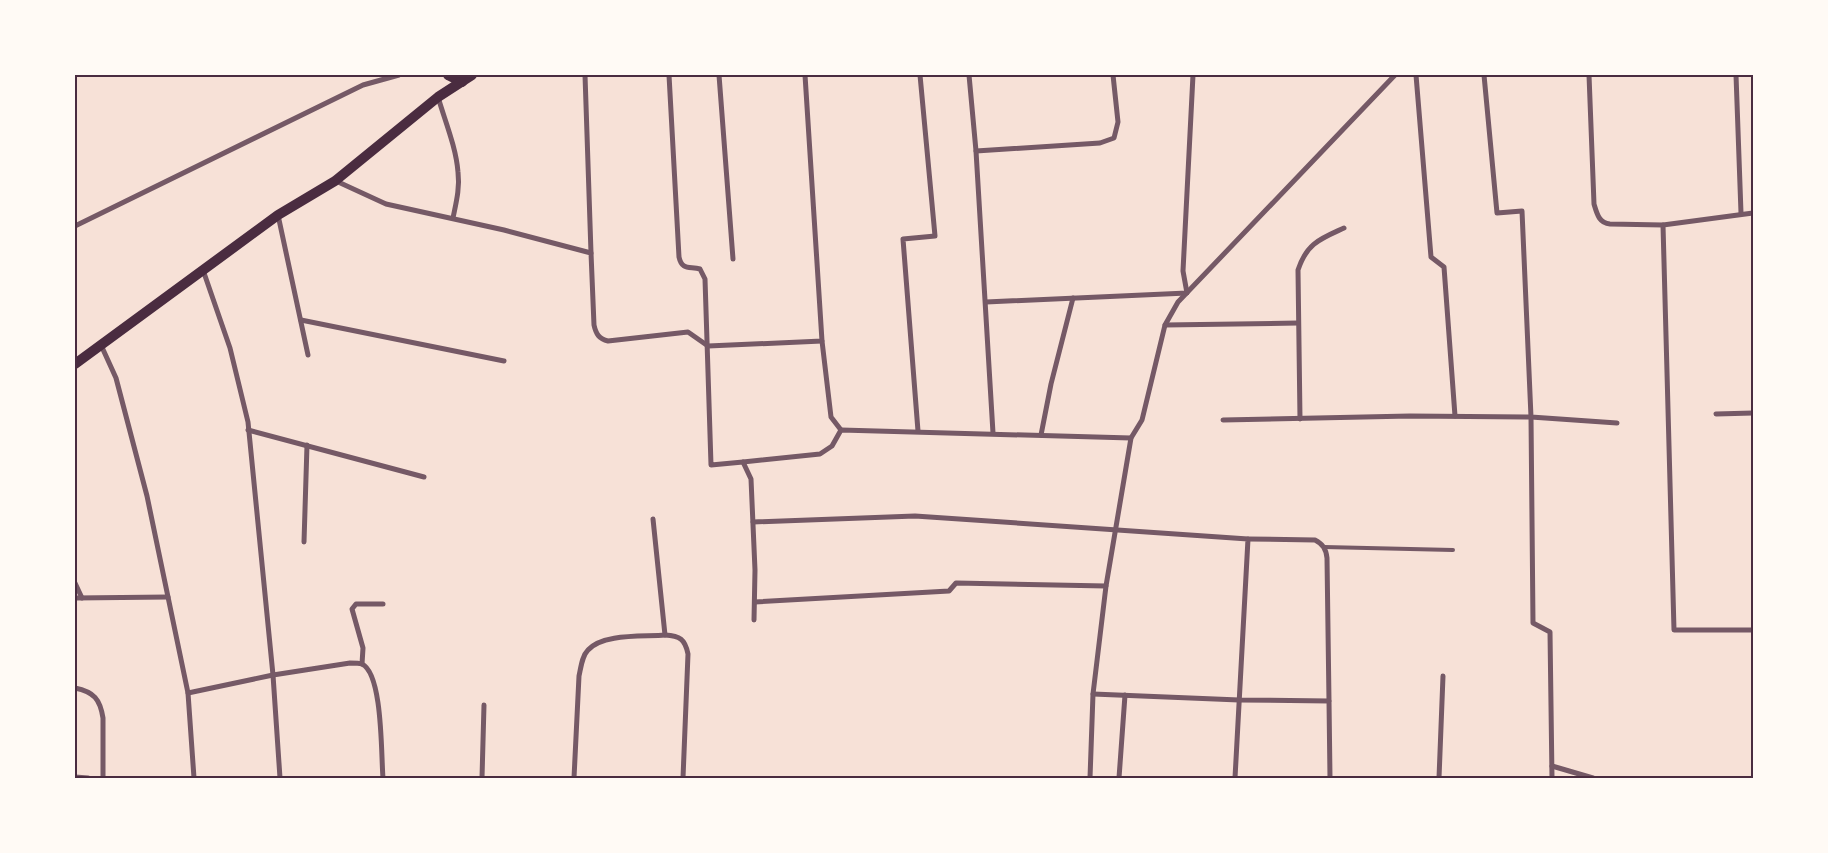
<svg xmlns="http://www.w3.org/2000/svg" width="1828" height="853" font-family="'IBM Plex Sans',sans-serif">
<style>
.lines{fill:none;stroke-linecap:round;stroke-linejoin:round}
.service{stroke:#755966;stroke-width:4}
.minor{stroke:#755966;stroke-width:5}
.secondary{stroke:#4a2c40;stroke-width:10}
.neatline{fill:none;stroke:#4a2c40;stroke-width:2}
</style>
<rect width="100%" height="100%" fill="#f7e1d7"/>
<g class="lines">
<path class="service" d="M1324,547L1453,550"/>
<g class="minor">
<path d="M585,75L591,253"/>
<path d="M669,75L679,257C682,271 690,266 700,269L705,279L711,465L743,462L751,479L755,570L754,620"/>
<path d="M719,75L733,259"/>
<path d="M969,75L976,151L993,433"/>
<path d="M1416,75L1431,257L1444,267L1455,416"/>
<path d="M1484,75L1497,213L1522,211L1531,417L1617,423"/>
<path d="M1589,75L1594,204C1597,214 1599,223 1610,224L1663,225"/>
<path d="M1736,75L1741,213"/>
<path d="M438,97C445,121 456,147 458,172C460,188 456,203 453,218"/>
<path d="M976,151L1100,143L1114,138L1118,122L1113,75"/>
<path d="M336,181L386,204L504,230L591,253L594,325C596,334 599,339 608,341L688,332L708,346L822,341L805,75"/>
<path d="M1753,213L1663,225L1674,630H1753"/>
<path d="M278,215L308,355"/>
<path d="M75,226L363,85L399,75"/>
<path d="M203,270L230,348L248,422L273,675L280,778"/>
<path d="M986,302L1187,293L1183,271L1193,75"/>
<path d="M301,320L504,361"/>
<path d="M1165,325L1298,323"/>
<path d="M822,341L831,417L841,430"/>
<path d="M101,345L116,378L147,496L188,693L273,675L350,663C354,663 359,663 362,664C383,674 381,756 383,778"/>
<path d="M1716,414L1753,413"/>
<path d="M1300,419L1298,270C1307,243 1320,239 1344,228"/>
<path d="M1223,420L1410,416L1531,417L1533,623L1550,632L1552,778"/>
<path d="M248,430L424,477"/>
<path d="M918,431L903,239L935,236L920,75"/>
<path d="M1041,435L1051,384L1073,298"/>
<path d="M743,462L820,454L832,446L841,430L1131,438"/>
<path d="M753,522L915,516L1248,539L1235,778"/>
<path d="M1248,539L1315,540C1323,544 1326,549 1327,558L1329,701"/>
<path d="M304,542L307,445"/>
<path d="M75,583L82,598"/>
<path d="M75,598L168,597"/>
<path d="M755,602L949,591L956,583L1106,586"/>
<path d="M665,635C680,636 685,639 688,654L683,778"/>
<path d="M362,664L363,648L352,609L356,604H383"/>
<path d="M75,688C94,692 100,699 103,718V778"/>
<path d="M188,693L194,778"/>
<path d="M1093,694L1239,700L1329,701L1330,778"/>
<path d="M1552,766L1593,778"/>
<path d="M75,777L88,778"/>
<path d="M482,778L484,705"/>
<path d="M574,778L579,676C581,667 582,656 588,650C603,633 644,637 665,635L653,519"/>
<path d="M1090,778L1093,694L1106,586L1131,438L1142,420L1165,325L1178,302L1395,75"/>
<path d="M1119,778L1125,695"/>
<path d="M1439,778L1443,676"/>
</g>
<g class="secondary">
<path d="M448,75L462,82"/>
<path d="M75,364L278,215L335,181L438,97L472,75"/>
</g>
</g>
<rect width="1828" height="853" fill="none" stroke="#fffaf5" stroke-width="152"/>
<rect x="76" y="76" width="1676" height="701" class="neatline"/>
</svg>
